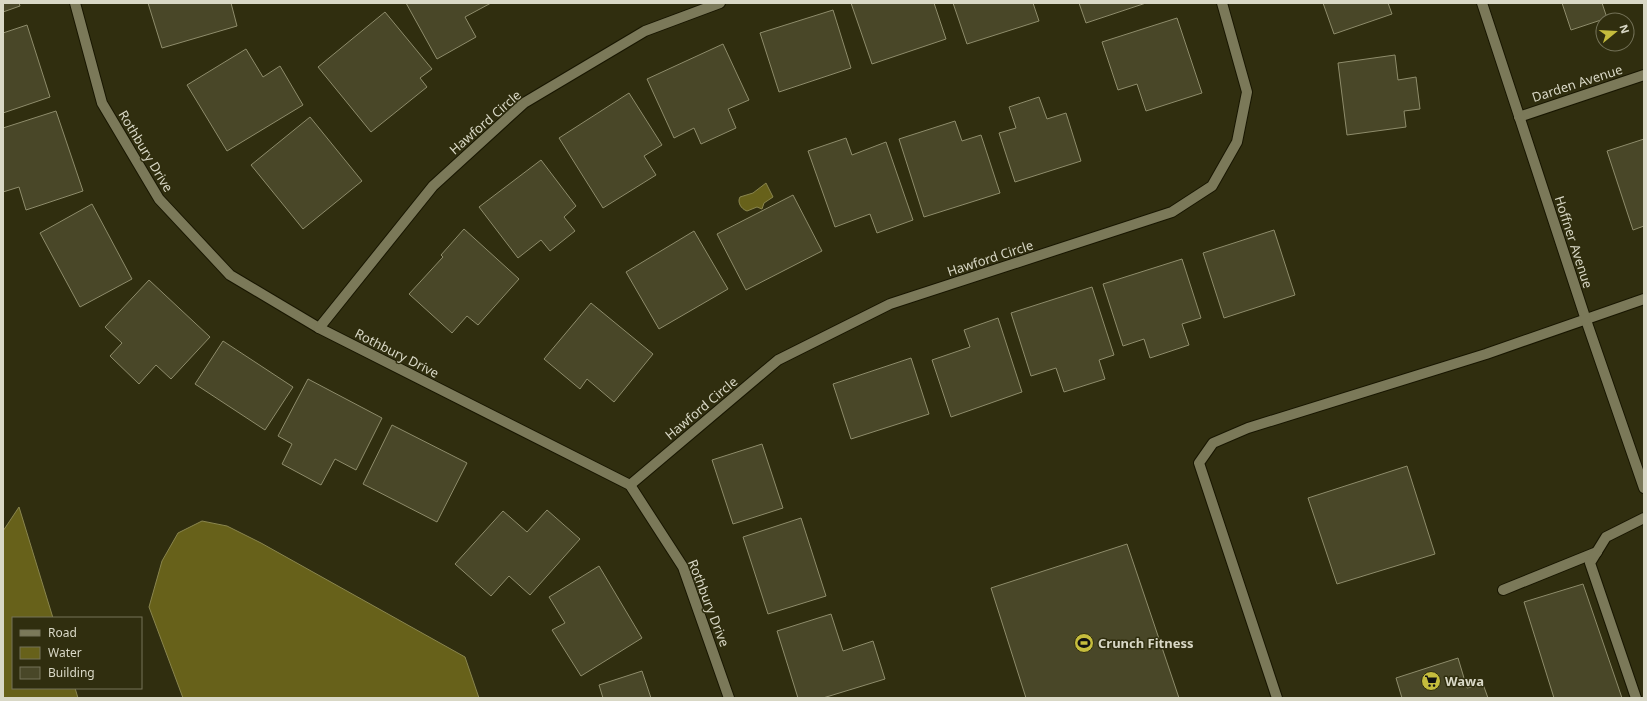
<svg xmlns="http://www.w3.org/2000/svg" width="1647" height="701" font-family="'Noto Sans',sans-serif">
<style>
.water{fill:#67611a;stroke:#89854e}
.building{fill:#494728;stroke:#8e8c6b}
.lines{fill:none;stroke-linecap:round;stroke-linejoin:round}
.lane-casing{stroke:#181600;stroke-width:12}
.street-casing{stroke:#181600;stroke-width:12}
.secondary-casing{stroke:#181600;stroke-width:12}
.lane{stroke:#7b7959;stroke-width:10}
.street{stroke:#7b7959;stroke-width:10}
.secondary{stroke:#7b7959;stroke-width:10}
.labels{text-anchor:middle;stroke-width:3;stroke-linejoin:round;paint-order:stroke}
.street-label{font-size:13px;fill:#d9d8c6;stroke:#302e0f}
.poi-label{font-size:13px;font-weight:bold;fill:#d9d8c6;stroke:#302e0f;text-anchor:start}
</style>
<rect width="100%" height="100%" fill="#302e0f"/>
<g class="water">
<path d="M766,183L773,197L764,203L762,209L757,207L747,211C741,209 737,202 740,197L753,193Z"/>
<path d="M19,507L53,618H13V688H75L78,698H3V531Z"/>
<path d="M202,521L227,526L261,543L465,657L479,698H183L149,607L162,561L178,533Z"/>
</g>
<g class="building">
<path d="M3,3H19L20,6L3,12Z"/>
<path d="M148,3H231L237,26L162,48Z"/>
<path d="M406,3H491L465,17L476,37L437,59Z"/>
<path d="M851,3H934L946,39L872,64Z"/>
<path d="M953,3H1033L1039,21L967,44Z"/>
<path d="M1079,3H1146L1086,23Z"/>
<path d="M1323,3H1388L1392,14L1334,34Z"/>
<path d="M1562,3H1602L1607,18L1571,30Z"/>
<path d="M833,10L851,68L779,92L760,33Z"/>
<path d="M385,12L432,69L420,78L427,87L371,132L318,67Z"/>
<path d="M1177,18L1202,93L1146,111L1137,84L1118,90L1102,42Z"/>
<path d="M27,25L50,97L3,113V33Z"/>
<path d="M723,44L749,100L728,109L736,128L701,144L694,128L674,138L647,79Z"/>
<path d="M246,49L263,77L280,66L303,105L227,151L187,85Z"/>
<path d="M1395,55L1398,80L1416,77L1420,109L1404,111L1406,127L1347,135L1338,63Z"/>
<path d="M629,93L662,145L644,156L656,175L603,208L559,138Z"/>
<path d="M1039,97L1047,119L1066,113L1081,161L1015,182L999,133L1016,128L1009,107Z"/>
<path d="M56,111L83,191L26,210L19,187L3,192V128Z"/>
<path d="M310,117L362,181L303,229L251,165Z"/>
<path d="M955,121L962,141L981,135L1000,193L924,217L899,139Z"/>
<path d="M846,138L852,155L886,142L913,220L877,233L870,214L835,227L808,151Z"/>
<path d="M1644,139V226L1633,230L1607,151Z"/>
<path d="M541,160L576,206L564,217L575,231L550,251L541,240L518,258L479,207Z"/>
<path d="M793,195L822,251L746,290L717,234Z"/>
<path d="M92,204L132,279L80,307L40,233Z"/>
<path d="M464,229L519,279L478,325L467,316L452,333L409,294L443,257L441,255Z"/>
<path d="M1274,230L1295,295L1224,318L1203,253Z"/>
<path d="M694,231L728,289L659,329L626,272Z"/>
<path d="M1182,259L1201,318L1182,324L1189,345L1150,358L1144,339L1123,346L1103,284Z"/>
<path d="M149,280L210,337L171,379L156,365L139,384L110,356L122,343L105,327Z"/>
<path d="M1092,287L1114,355L1099,360L1105,379L1064,392L1056,368L1031,376L1011,313Z"/>
<path d="M591,303L653,354L614,402L587,379L580,389L544,359Z"/>
<path d="M998,318L1022,392L951,417L932,360L970,347L964,330Z"/>
<path d="M223,341L293,387L265,430L195,384Z"/>
<path d="M911,358L929,414L851,439L833,384Z"/>
<path d="M308,379L382,418L356,470L335,459L321,485L282,464L292,444L278,436Z"/>
<path d="M392,425L467,463L437,522L363,484Z"/>
<path d="M762,444L783,508L733,524L712,460Z"/>
<path d="M1407,466L1435,554L1337,584L1308,498Z"/>
<path d="M547,510L580,539L530,595L509,576L491,596L455,564L503,511L527,532Z"/>
<path d="M801,518L826,596L768,614L743,537Z"/>
<path d="M1127,544L1179,698H1026L991,588Z"/>
<path d="M599,566L642,638L581,676L552,630L565,623L549,597Z"/>
<path d="M1583,584L1622,698H1554L1524,602Z"/>
<path d="M831,614L843,651L873,641L885,679L823,698H798L777,631Z"/>
<path d="M1458,658L1467,688L1483,684L1488,698H1402L1396,678Z"/>
<path d="M642,671L651,698H603L599,685Z"/>
</g>
<g class="lines">
<defs>
<g id="lane">
<path d="M1503,590L1597,552"/>
<path d="M1277,698L1199,463L1213,443L1248,428L1486,354L1644,299"/>
<path d="M1636,698L1590,563L1606,537L1644,518"/>
</g>
<g id="street">
<path d="M75,3L102,103L159,199L230,275L319,328L630,485L683,567L729,698"/>
<path d="M1519,117L1644,75"/>
<path d="M319,328L433,186L524,103L645,31L720,3"/>
<path d="M630,485L778,360L890,304L1172,212L1212,186L1237,142L1247,92L1222,3"/>
</g>
<path id="secondary" d="M1482,3L1586,320L1644,488"/>
</defs>
<use href="#lane" class="lane-casing"/>
<use href="#street" class="street-casing"/>
<use href="#secondary" class="secondary-casing"/>
<use href="#lane" class="lane"/>
<use href="#street" class="street"/>
<use href="#secondary" class="secondary"/>
</g>
<defs>
<symbol id="stadium-disc" viewBox="-11 -11 22 22"><circle r="9.5" fill="#c5bc3d" stroke="#302e0f"/><path d="M0-5a6.5 5 0 1 0 0 10a6.5 5 0 1 0 0-10ZM-3.5-1.8h7v3.6h-7Z" fill="#111"/></symbol>
<symbol id="supermarket-disc" viewBox="-11 -11 22 22"><circle r="9.5" fill="#c5bc3d" stroke="#302e0f"/><path d="M-6-5.5h2.5l.6 2H6L4.5 2H-2.5L-4.4-4H-6ZM-1.5 3.2a1.3 1.3 0 1 0 .1 0ZM3 3.2a1.3 1.3 0 1 0 .1 0Z" fill="#111"/></symbol>
</defs>
<g fill-rule="evenodd">
<use href="#stadium-disc" x="1073" y="632" width="22" height="22"/>
<use href="#supermarket-disc" x="1420" y="670" width="22" height="22"/>
</g>
<g class="labels">
<g class="street-label">
<text transform="translate(1577 83) rotate(-18)" y="5">Darden Avenue</text>
<text transform="translate(485 122) rotate(-41)" y="5">Hawford Circle</text>
<text transform="translate(146 151) rotate(59)" y="5">Rothbury Drive</text>
<text transform="translate(1574 242) rotate(72)" y="5">Hoffner Avenue</text>
<text transform="translate(990 258) rotate(-18)" y="5">Hawford Circle</text>
<text transform="translate(397 353) rotate(27)" y="5">Rothbury Drive</text>
<text transform="translate(701 408) rotate(-40)" y="5">Hawford Circle</text>
<text transform="translate(709 603) rotate(69)" y="5">Rothbury Drive</text>
</g>
<g class="poi-label">
<text x="1098" y="648">Crunch Fitness</text>
<text x="1445" y="686">Wawa</text>
</g>
</g>
<rect width="1647" height="701" fill="none" stroke="#d9d8c6" stroke-width="8"/>
<rect x="12" y="617" width="130" height="72" fill="#302e0f" stroke="#747258"/>
<rect x="20" y="630" width="20" height="6" fill="#7b7959" stroke="#747258"/>
<text x="48" y="637" font-size="12" fill="#d9d8c6">Road</text>
<rect x="20" y="647" width="20" height="12" fill="#67611a" stroke="#747258"/>
<text x="48" y="657" font-size="12" fill="#d9d8c6">Water</text>
<rect x="20" y="667" width="20" height="12" fill="#494728" stroke="#747258"/>
<text x="48" y="677" font-size="12" fill="#d9d8c6">Building</text>
<g transform="translate(1615 32) rotate(72)"><circle r="19" fill="#302e0f" stroke="#747258"/>
<path d="M0-3L7 15L0 10L-7 15Z" fill="#c5bc3d"/>
<text y="-6" font-size="11" font-weight="bold" text-anchor="middle" fill="#d9d8c6">N</text>
</g>
</svg>
